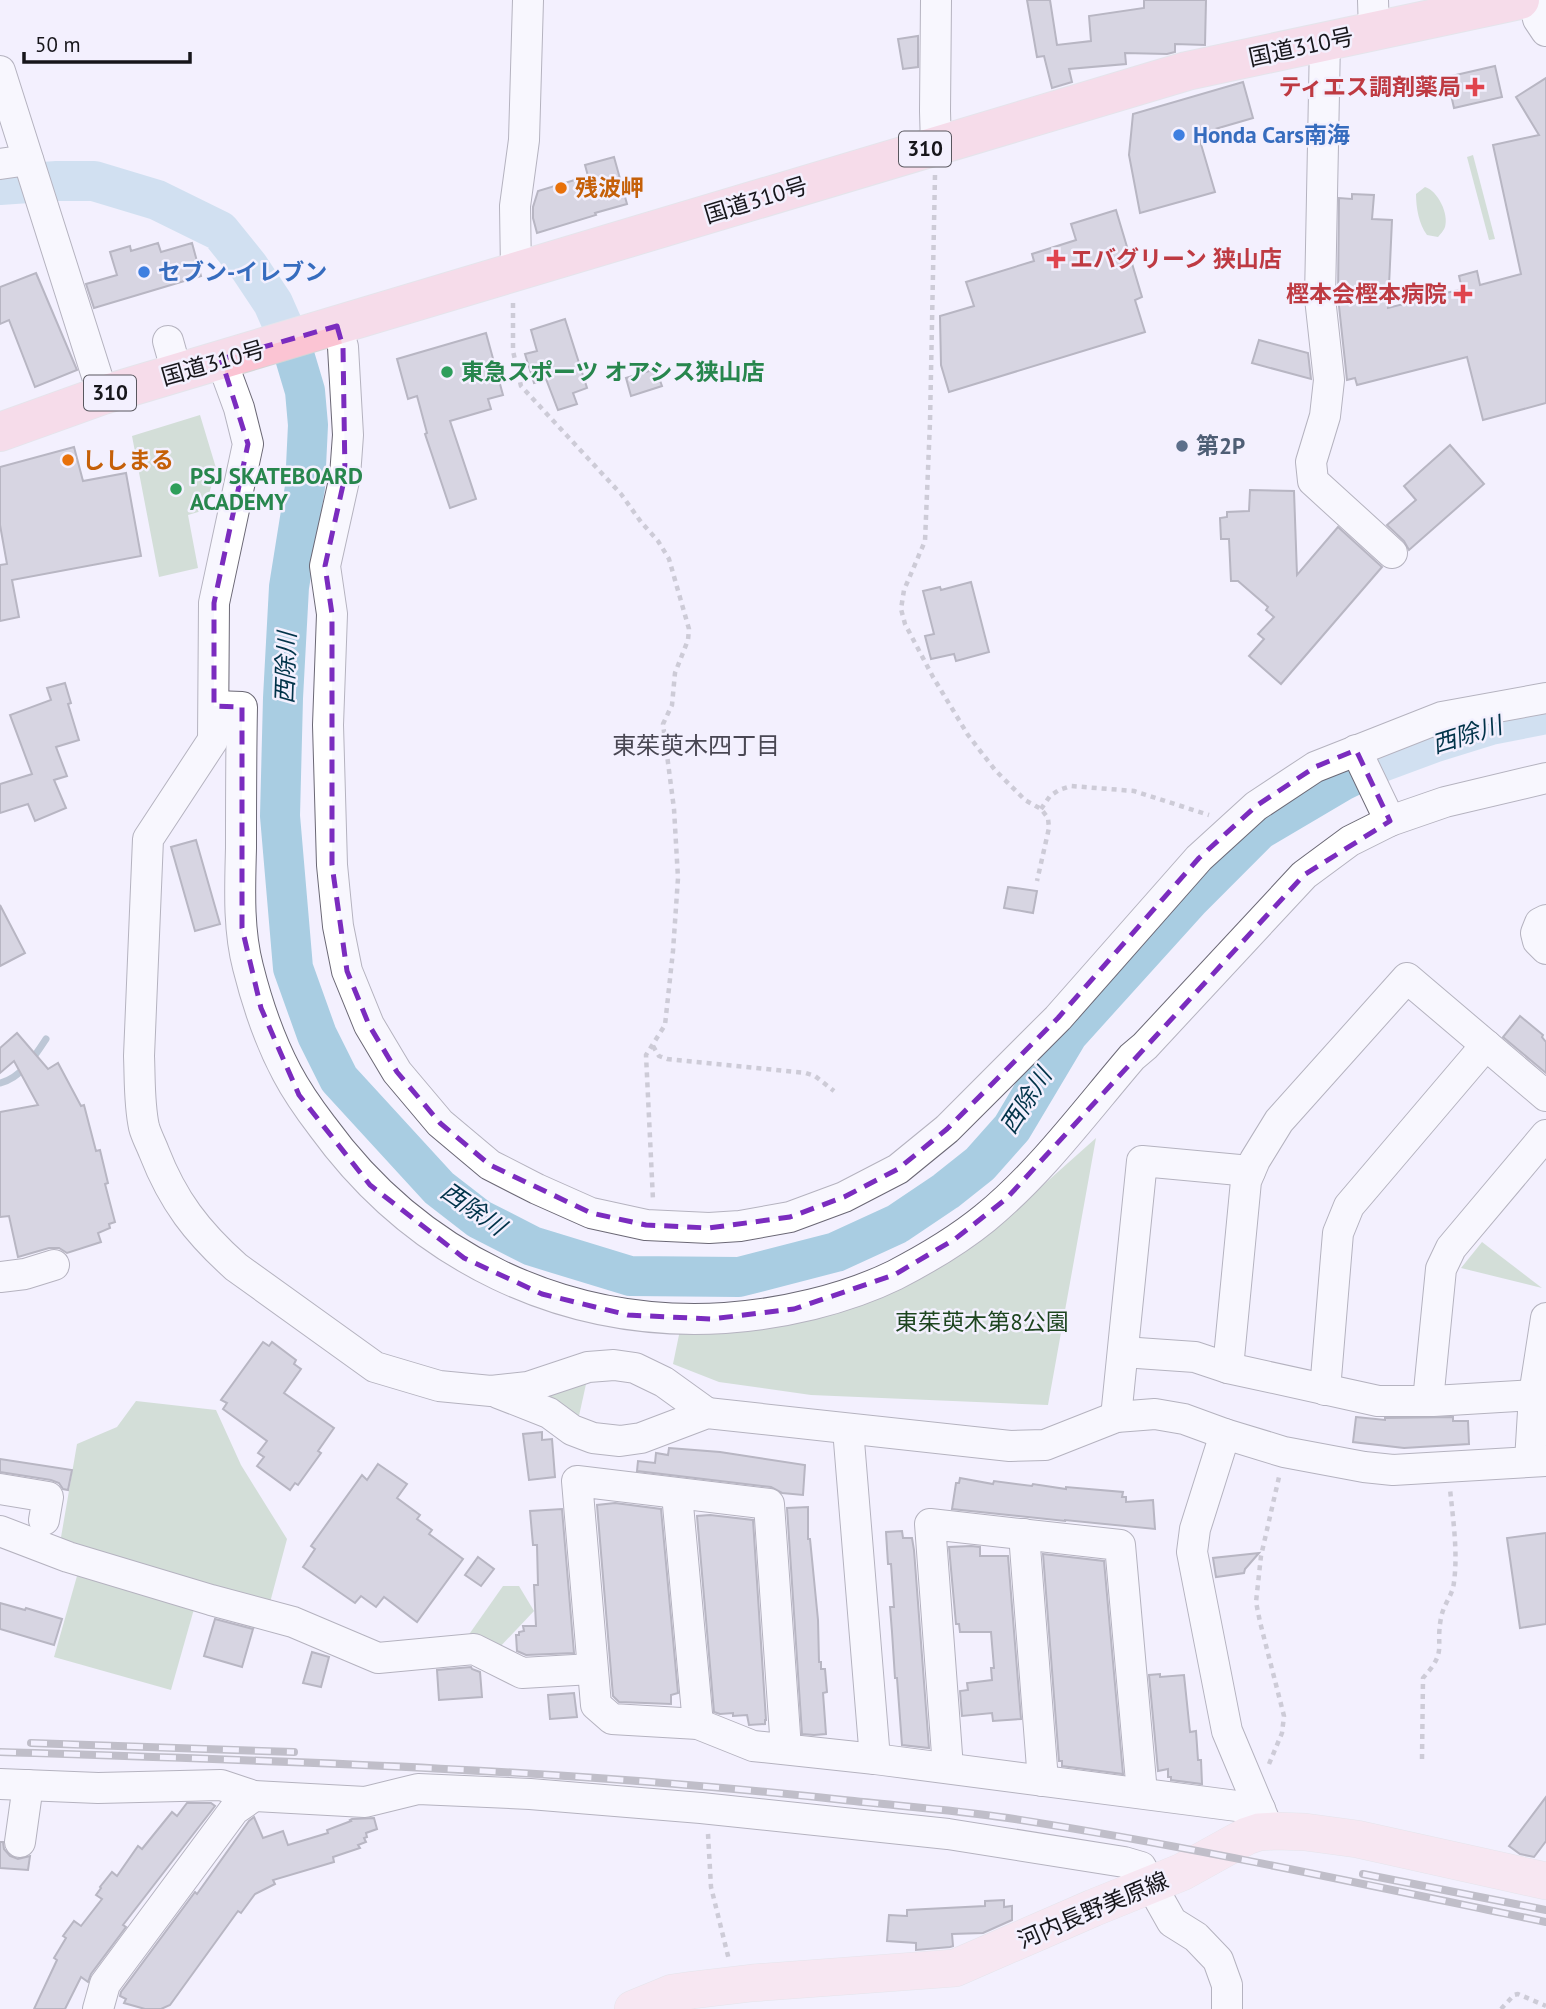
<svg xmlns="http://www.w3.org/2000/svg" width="1546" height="2009" font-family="'PT Sans','Noto Sans JP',sans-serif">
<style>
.green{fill:#adc7ac}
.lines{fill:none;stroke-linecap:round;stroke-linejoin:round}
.stream{stroke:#7d96a6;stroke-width:7}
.river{stroke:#a9cde2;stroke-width:40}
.building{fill:#b6b4c1;stroke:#716f7c;stroke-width:2}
.minor-casing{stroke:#6b6875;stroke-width:32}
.major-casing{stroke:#d5d5d6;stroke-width:38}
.highway-casing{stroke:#d5d5d6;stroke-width:40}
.path{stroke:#a09ea8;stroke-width:4.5;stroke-dasharray:5 5;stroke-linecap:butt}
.minor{stroke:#fff;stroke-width:30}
.major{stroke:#fddce5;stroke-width:37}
.highway{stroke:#fbc4d3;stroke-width:38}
.rail-casing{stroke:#83818a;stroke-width:8}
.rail{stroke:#f3f0fe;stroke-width:5;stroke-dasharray:16;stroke-linecap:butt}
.marked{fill:none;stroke:#7b2cbf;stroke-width:5;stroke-dasharray:14 9;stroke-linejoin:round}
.health-dot{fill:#e0444e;stroke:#f3f0fe;stroke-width:2.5}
.shop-dot{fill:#3f7fe0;stroke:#f3f0fe;stroke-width:2.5}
.food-dot{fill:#e8710a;stroke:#f3f0fe;stroke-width:2.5}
.leisure-dot{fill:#2e9e5b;stroke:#f3f0fe;stroke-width:2.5}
.service-dot{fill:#5c6f8a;stroke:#f3f0fe;stroke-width:2.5}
.labels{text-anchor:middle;stroke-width:5;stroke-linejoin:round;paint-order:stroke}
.shield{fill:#f3f0fe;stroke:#59575f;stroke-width:2}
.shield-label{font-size:21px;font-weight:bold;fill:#17161b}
.street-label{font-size:23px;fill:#17161b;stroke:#f3f0fe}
.health-label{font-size:23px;font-weight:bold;fill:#be3a42;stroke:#f3f0fe;text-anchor:end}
.shop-label{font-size:23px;font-weight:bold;fill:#366cbe;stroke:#f3f0fe;text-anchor:start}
.food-label{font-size:23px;font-weight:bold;fill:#c56008;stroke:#f3f0fe;text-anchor:start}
.leisure-label{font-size:23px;font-weight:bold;fill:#27864d;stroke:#f3f0fe;text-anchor:start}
.service-label{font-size:23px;font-weight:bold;fill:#4e5e75;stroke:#f3f0fe;text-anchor:start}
.park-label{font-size:23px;fill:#1d451f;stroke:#f3f0fe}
.water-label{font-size:24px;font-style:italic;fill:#013349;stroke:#f3f0fe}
.neighbourhood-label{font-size:24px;fill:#494753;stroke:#f3f0fe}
</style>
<rect width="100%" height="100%" fill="#f3f0fe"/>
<g class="green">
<path d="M1473,155L1495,239L1489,240L1467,157Z"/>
<path d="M1425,187C1438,191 1449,214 1445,227C1443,232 1441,233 1438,237L1427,235C1419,224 1416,208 1416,194Z"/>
<path d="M200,415L216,468L205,510L188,515L198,568L159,577L132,436Z"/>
<path d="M1096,1138L1048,1405L811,1395L719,1382L673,1364L680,1330L791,1322L1032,1195Z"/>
<path d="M1482,1242L1542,1288L1461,1268Z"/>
<path d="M588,1375L577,1425L546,1406L547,1389Z"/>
<path d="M136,1401L216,1410L241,1465L287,1539L268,1610L59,1549L77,1444L117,1427Z"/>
<path d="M79,1569L196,1602L171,1690L54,1657Z"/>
<path d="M503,1586H519L534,1611L497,1650L463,1643Z"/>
</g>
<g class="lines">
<path class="stream" d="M0,1083C21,1078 35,1056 46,1039"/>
<path class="river" d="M0,185L57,181H94L157,200L220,231L249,267L273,303L291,344L305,391L308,425L305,487L289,587L283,698L280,816L293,968L317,1035L339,1079L439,1188L479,1219L532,1246L630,1276L739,1277L836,1252L897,1224L946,1191L980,1164L1012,1128L1068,1034L1190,899L1259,830L1342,781L1379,763L1433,743L1491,725L1546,714"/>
</g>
<g class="building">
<path d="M1027,0H1050L1057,45L1091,41L1089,16L1144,8V0H1206L1205,45L1175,44V52L1167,54L1125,53L1126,64L1069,69L1072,82L1052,88L1044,56L1037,57Z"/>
<path d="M918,36V67L903,69L898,39Z"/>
<path d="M1495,66L1502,97L1454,108L1447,77Z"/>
<path d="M1546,78V403L1483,420L1467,357L1357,385L1355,378L1347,380L1338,297L1339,198L1352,199V194L1374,195L1372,219L1392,220L1388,308L1462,289L1459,276L1477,271L1480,285L1521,274L1493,145L1539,135L1516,97Z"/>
<path d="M1243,82L1253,118L1198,134L1215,192L1140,213L1129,155L1133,114Z"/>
<path d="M614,157L627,204L595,213L596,215L537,233L533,218V207L538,191L588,176L585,165Z"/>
<path d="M1116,210L1142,297L1135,300L1145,332L949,392L941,365L940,316L974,306L966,282L1034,261L1032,254L1076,240L1071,224Z"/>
<path d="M158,243L161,252L192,243L201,276L94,308L86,284L117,275L110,252L130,246L131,251Z"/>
<path d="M36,273L77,370L35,387L9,320L0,324V287Z"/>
<path d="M565,319L587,388L573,393L577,404L558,410L546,379L534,383L525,354L537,351L531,330Z"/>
<path d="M486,333L503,395L488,399L491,409L450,421L476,499L450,508L425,434L427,433L417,396L408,399L397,359Z"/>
<path d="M1259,340L1308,353L1311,379L1252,363Z"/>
<path d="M656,369L662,386L631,396L626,378Z"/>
<path d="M1450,445L1484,484L1409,550L1404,541L1387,525L1416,500L1404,486Z"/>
<path d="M74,447L83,481L126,473L141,556L12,580L19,617L0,621V565L7,564L0,525V467Z"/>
<path d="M1250,490L1294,491L1297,575L1338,527L1382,567L1281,684L1249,656L1264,639L1258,634L1274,617L1266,610L1268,607L1238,581H1231L1229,539H1221L1220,518L1227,517V512L1249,511Z"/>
<path d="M971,582L989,652L956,661L954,654L931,659L925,636L934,634L923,591L940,587L941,590Z"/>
<path d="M65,683L71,703L68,704L79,740L56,747L67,776L54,780L66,808L35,821L28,804L0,813V784L32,774L10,715L51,700L47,688Z"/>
<path d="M196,840L220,924L195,931L171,847Z"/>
<path d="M1008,887L1037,891L1033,913L1004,908Z"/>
<path d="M0,905L25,953L0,966Z"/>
<path d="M1520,1016L1543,1035L1542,1037L1546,1042V1073L1503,1037Z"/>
<path d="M17,1033L48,1069L58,1063L81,1106L84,1105L96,1151L100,1150L108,1183L105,1184L115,1222L109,1224L110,1228L98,1233L101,1242L67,1253L59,1248H49L18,1257L9,1216L0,1217V1112L38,1105L14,1061L0,1073V1048Z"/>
<path d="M263,1342L269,1346L272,1342L296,1360L294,1364L301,1369L284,1393L334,1428L318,1451L321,1453L298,1485L295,1483L290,1490L257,1466L264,1457L258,1453L267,1441L223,1409L227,1403L221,1400Z"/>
<path d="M1356,1417L1385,1420V1418L1453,1417V1421H1468L1469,1444L1404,1448L1353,1442Z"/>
<path d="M542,1432V1440L552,1439L555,1477L529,1480L523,1434Z"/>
<path d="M669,1448L720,1452L805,1465L803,1495L782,1493L771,1487L637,1471L638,1461L655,1463L656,1453L668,1455Z"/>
<path d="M0,1459L72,1470L68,1490L63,1489L59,1483L51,1480L0,1472Z"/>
<path d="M378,1464L407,1484L397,1498L420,1515L417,1519L432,1530L429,1534L463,1559L417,1622L384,1597L376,1607L361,1596L355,1603L303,1567L315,1549L311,1546L362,1475L367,1480Z"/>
<path d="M960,1478L993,1484L994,1481L1032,1486L1033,1484L1066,1489V1487L1123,1492L1122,1497H1126V1502L1153,1500L1155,1529L1065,1520V1521L952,1509L956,1483H959Z"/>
<path d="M615,1503L661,1509L678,1693L671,1695V1704L619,1702L613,1696L597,1505Z"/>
<path d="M808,1507V1539H810L818,1620L819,1662H821V1669H825L827,1692L823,1693L826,1734L814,1735L802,1734L787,1508Z"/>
<path d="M562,1509L574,1653L526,1655L517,1651L516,1635H519V1632L524,1631L523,1626H536L534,1585H538L537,1545H533L530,1511Z"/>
<path d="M710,1515L753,1520L766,1720H765V1724L749,1725L747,1715L733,1716V1713L720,1714L714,1712L697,1516Z"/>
<path d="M902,1531L903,1538H912L914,1550L929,1748L902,1745L897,1678H895L892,1632L890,1607H894L891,1564H888L886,1532Z"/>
<path d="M1546,1533V1624L1520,1628L1507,1538Z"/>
<path d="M971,1546L980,1547V1556H1008L1021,1719L993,1721L992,1713L962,1716L960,1691L968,1690L967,1683L992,1680L991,1668H994L991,1632H960L959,1624H956L949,1547Z"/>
<path d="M1259,1553L1245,1569L1244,1573L1216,1577L1213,1558Z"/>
<path d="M1043,1554L1104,1561L1123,1774L1062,1766V1761H1059Z"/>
<path d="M478,1557L494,1569L481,1586L465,1575Z"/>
<path d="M0,1603L25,1610L26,1608L62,1619L54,1645L0,1629Z"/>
<path d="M215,1619L253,1629L242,1667L204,1656Z"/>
<path d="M312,1652L329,1657L321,1687L303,1683Z"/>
<path d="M471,1667L472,1669L480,1672L482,1697L439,1700L437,1670Z"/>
<path d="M1160,1674V1677L1184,1675L1190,1732L1196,1731L1198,1760H1201L1202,1784L1171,1780V1777H1168V1769L1158,1771L1149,1675Z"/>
<path d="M574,1693L577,1717L550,1719L548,1695Z"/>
<path d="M1546,1797V1841L1534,1857L1520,1854L1509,1846Z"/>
<path d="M187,1803H211L215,1806L123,1925L126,1927L91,1974L88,1982L81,1977L65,2009H34L57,1960L54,1958L66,1938L63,1936L74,1921L81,1926L102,1899L96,1895L101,1888L100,1887L112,1872L117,1876L138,1846L142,1849L172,1812L177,1816Z"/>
<path d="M254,1817L263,1838L283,1831L288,1845L328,1833L327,1830L351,1821L350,1820L352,1819L374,1818L377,1829L366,1833L367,1837L364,1838L366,1842L358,1845L360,1848L333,1857L334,1862L273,1880L275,1884L255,1894L241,1913L238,1911L170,2005L161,2009H145L124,2003L126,1999L120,1996L121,1992L195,1892L197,1894L249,1821Z"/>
<path d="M0,1842H3L4,1849L10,1856L18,1859L30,1856L28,1870L0,1868Z"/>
<path d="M1004,1900V1907L1012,1906V1920L983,1933L952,1934L953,1946L950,1947L916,1950V1943L887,1941L889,1915L907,1916V1910L985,1906V1901Z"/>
</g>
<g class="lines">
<defs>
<g id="minor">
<path d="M1373,0L1374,32"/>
<path d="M1534,0L1538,19L1546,31"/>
<path d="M1325,41L1320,298L1329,380L1325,416L1311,462L1313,481L1392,553"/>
<path d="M0,71L103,395"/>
<path d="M936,146L935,111L936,0"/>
<path d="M0,164L28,160"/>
<path d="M516,271L515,206L524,140L528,0"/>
<path d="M337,326L343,347L348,435L345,476L325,566L332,614L328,725L332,865L338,926L347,971L369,1025L397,1072L440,1123L490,1165L537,1189L591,1213L646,1225L709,1228L740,1226L790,1217L844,1197L898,1169L947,1129L1058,1018L1199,858L1256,806L1315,767L1442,717L1546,698"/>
<path d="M168,341L177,373"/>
<path d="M221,359L239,408L248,444L214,603L213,740L148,839L139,1056C140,1079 139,1104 144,1127C146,1135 151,1144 154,1152C173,1201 197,1232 236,1267L375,1367L439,1386L491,1391L528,1387L588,1367L614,1365L635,1368L664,1382L707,1413"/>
<path d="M214,706L242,707C241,754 241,801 241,848C240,887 238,929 248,967C257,1003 270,1041 287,1073C297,1092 309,1109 322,1126C417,1257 564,1328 725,1318C781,1314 844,1300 895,1275C926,1259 958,1240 985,1218C1041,1172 1085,1112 1132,1057L1145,1046L1304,875L1350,841L1390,821L1445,802L1546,778"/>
<path d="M1356,750L1390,821"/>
<path d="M1546,920L1540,923L1536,933L1538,941L1546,949"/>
<path d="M0,1277L25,1274L54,1265"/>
<path d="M1123,1352L1195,1357L1228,1368L1378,1401H1433L1534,1395"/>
<path d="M1228,1368L1246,1181L1255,1160L1279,1121L1407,978L1546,1096"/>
<path d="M1325,1390L1338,1233L1349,1206L1486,1045"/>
<path d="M498,1393L549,1413L572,1430L593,1438L620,1441L641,1438L707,1413L1010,1446L1045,1445L1116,1417L1155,1414L1184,1419L1225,1434L1284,1452L1364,1467L1393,1470L1546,1461"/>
<path d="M1428,1401L1441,1269L1451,1248L1546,1135"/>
<path d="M1116,1417L1142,1161L1250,1171"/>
<path d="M848,1429L875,1759"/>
<path d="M1225,1434L1195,1529L1192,1552L1227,1731L1266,1824"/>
<path d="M1530,1461L1534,1395L1546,1318"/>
<path d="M0,1489L48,1497L44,1520"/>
<path d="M677,1494L698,1724"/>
<path d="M0,1531L68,1557L211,1600L293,1622L378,1658L474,1649L522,1673L592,1669"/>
<path d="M1024,1534L1043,1781"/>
<path d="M786,1749L769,1504L577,1481L596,1705L612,1719L698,1724L753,1746L875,1759L1260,1809"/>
<path d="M948,1768L930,1524L1120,1545L1142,1793"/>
<path d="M0,1784L98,1788L221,1785L254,1796L365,1802L418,1789L530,1794L701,1808L948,1834L1124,1862L1141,1867L1172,1922L1196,1937L1218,1960L1227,1985V2009"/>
<path d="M20,1842L28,1785"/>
<path d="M98,2009L105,1984L234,1810L254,1796"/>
</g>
<path id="major" d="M633,2009L672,1993L693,1990L752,1983L955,1968L1093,1908L1182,1872L1247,1836L1259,1832L1276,1831L1305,1832L1357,1839L1546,1881"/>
<path id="highway" d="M0,432L103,395L1187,71L1520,0"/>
</defs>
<use href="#minor" class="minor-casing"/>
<use href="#major" class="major-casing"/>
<use href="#highway" class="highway-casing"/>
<g class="path">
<path d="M935,175L930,422L925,541L904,590L901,609L905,624L933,677L968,735L995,770L1025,800L1041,809L1048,818L1049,828L1037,881"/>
<path d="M513,303V351L521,386L621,494L641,522L658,541L669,559L689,629L688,640L675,673L672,705L663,724L674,809L678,878L673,951L665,1025L646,1055L653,1200"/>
<path d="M1041,809L1050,796L1059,790L1071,786L1134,791L1209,815"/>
<path d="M653,1046L659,1056L667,1059L806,1073L815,1076L834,1091"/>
<path d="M1422,1759L1423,1678C1448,1650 1435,1649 1441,1618C1443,1605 1453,1595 1454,1582C1458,1552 1453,1519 1450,1489"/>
<path d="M1269,1764L1282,1733L1284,1716L1260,1622L1256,1602L1261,1556L1279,1477"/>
<path d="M708,1834L711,1887L729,1960"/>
<path d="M1501,2009L1514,1995L1518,1994L1546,2006"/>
</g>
<use href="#minor" class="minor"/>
<use href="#major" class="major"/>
<use href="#highway" class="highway"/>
<defs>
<g id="rail">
<path d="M31,1743L294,1752"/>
<path d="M0,1752C282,1761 564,1769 844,1800C899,1806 954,1810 1008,1818C1189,1846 1367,1885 1546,1922"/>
<path d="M1363,1874L1546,1910"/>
</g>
</defs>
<use href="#rail" class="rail-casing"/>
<use href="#rail" class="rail"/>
</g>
<path d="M0 0H1546V2009H0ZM337,326L343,347L345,476L325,566L332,614V865L347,971L369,1025L397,1072L440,1123L490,1165L591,1213L646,1225L709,1228L790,1217L844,1197L898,1169L947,1129L1058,1018L1199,858L1256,806L1315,767L1356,750L1390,821L1304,875L1006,1199L955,1239L894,1275L794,1309L711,1319L628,1315L542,1294L464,1258L370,1185L299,1095L261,1008L242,928V707L214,706V603L248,444L221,359Z" fill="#f3f0fe" fill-opacity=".55" fill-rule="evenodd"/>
<path class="marked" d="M337,326L343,347L345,476L325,566L332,614V865L347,971L369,1025L397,1072L440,1123L490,1165L591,1213L646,1225L709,1228L790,1217L844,1197L898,1169L947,1129L1058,1018L1199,858L1256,806L1315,767L1356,750L1390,821L1304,875L1006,1199L955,1239L894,1275L794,1309L711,1319L628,1315L542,1294L464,1258L370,1185L299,1095L261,1008L242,928V707L214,706V603L248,444L221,359Z"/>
<g class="health-dot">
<path d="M1471.5 76.5h7v7h7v7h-7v7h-7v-7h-7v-7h7z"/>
<path d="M1052.5 248.5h7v7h7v7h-7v7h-7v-7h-7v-7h7z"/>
<path d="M1459.5 283.5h7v7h7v7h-7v7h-7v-7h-7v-7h7z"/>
</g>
<g class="shop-dot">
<circle cx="1179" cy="135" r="7"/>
<circle cx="144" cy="272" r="7"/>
</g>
<g class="food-dot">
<circle cx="561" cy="188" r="7"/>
<circle cx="68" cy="460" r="7"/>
</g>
<g class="leisure-dot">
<circle cx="447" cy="372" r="7"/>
<circle cx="176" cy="489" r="7"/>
</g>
<circle class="service-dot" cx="1182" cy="446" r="7"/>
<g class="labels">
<g class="shield">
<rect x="899" y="131.5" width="52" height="35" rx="5"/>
<rect x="84" y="375.5" width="52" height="35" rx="5"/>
</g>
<g class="shield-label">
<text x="925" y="156">310</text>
<text x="110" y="400">310</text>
</g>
<g class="street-label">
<text transform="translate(1301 47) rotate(-12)" y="8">国道310号</text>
<text transform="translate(756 200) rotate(-17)" y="8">国道310号</text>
<text transform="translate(213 363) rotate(-16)" y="8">国道310号</text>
<text transform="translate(1093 1910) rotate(-23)" y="8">河内長野美原線</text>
</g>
<g class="health-label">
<text x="1461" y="95">ティエス調剤薬局</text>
<text x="1070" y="267" text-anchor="start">エバグリーン 狭山店</text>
<text x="1447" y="302">樫本会樫本病院</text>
</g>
<g class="shop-label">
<text x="1193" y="143">Honda Cars南海</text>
<text x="158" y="280">セブン-イレブン</text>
</g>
<g class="food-label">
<text x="575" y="196">残波岬</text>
<text x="82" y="468">ししまる</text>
</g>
<g class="leisure-label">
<text x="461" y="380">東急スポーツ オアシス狭山店</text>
<text x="190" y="484">PSJ SKATEBOARD<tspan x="190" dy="26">ACADEMY</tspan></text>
</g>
<g class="service-label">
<text x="1196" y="454">第2P</text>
</g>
<g class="park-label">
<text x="982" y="1330">東茱萸木第8公園</text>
</g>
<g class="water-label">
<text transform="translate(286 668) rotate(-88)" y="8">西除川</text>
<text transform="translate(1467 735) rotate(-17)" y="8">西除川</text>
<text transform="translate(1026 1101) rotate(-57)" y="8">西除川</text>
<text transform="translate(473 1209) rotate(35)" y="8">西除川</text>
</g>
<g class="neighbourhood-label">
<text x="696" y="754">東茱萸木四丁目</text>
</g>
</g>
<path d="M24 52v10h166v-10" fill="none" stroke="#17161b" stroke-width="3.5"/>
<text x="35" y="52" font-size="21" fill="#17161b" stroke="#f3f0fe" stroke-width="5" paint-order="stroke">50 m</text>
</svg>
